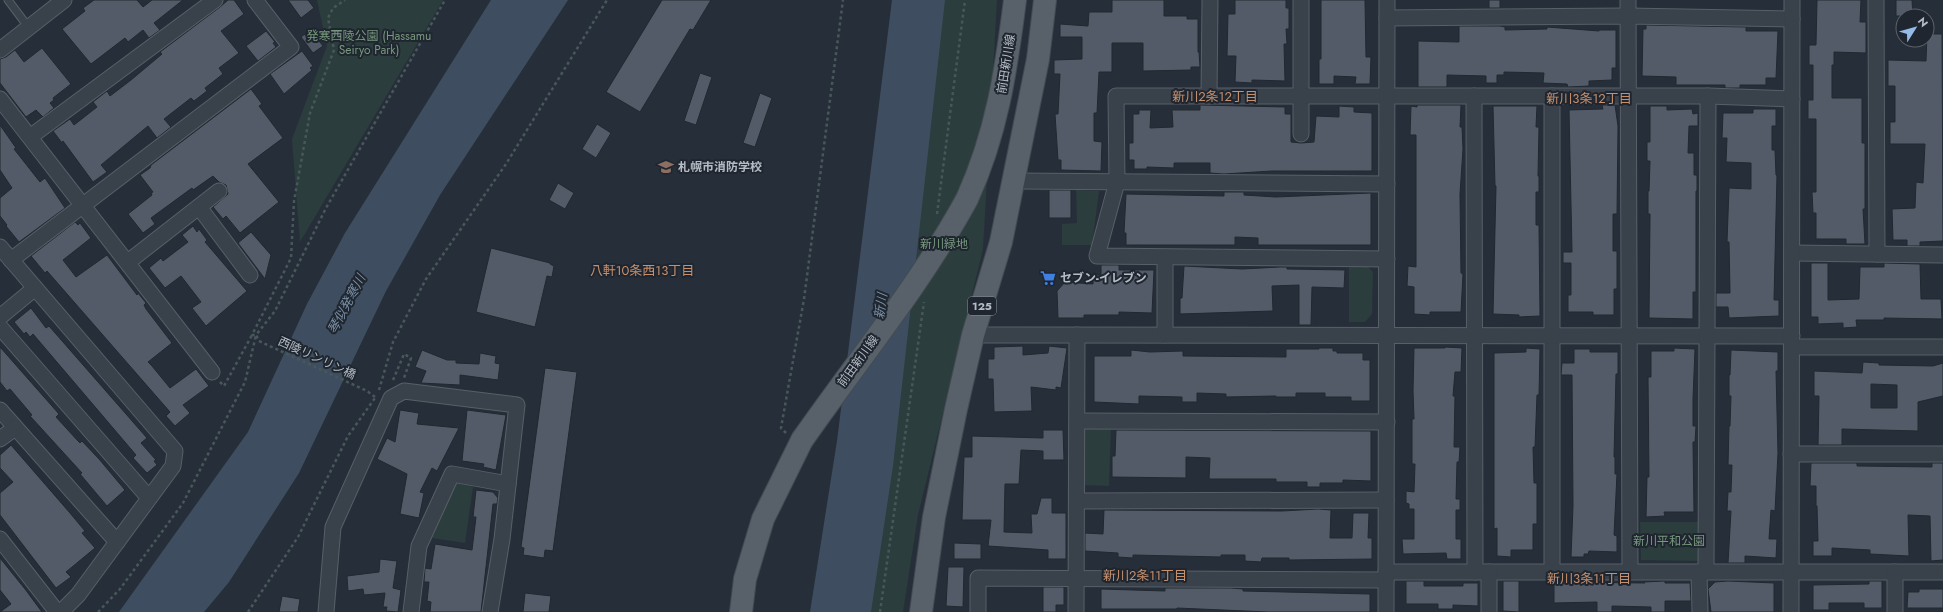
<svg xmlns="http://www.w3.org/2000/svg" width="1943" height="612" font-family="Jost,'Noto Sans JP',sans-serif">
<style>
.green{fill:#2b3d3c}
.water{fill:#3e4e60}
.building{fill:#525b67;stroke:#212831;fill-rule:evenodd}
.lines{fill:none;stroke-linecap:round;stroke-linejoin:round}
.service-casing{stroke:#585f68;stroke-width:9}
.minor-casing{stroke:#585f68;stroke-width:17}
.primary-casing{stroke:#434a53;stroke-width:24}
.path{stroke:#48585a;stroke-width:2.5;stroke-dasharray:3 3;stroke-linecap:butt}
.service{stroke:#39414a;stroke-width:7}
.minor{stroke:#39414a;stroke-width:15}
.primary{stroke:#58606a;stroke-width:22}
.primary-bridge-casing{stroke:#434a53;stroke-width:24;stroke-linecap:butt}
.primary-bridge{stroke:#58606a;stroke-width:22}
.labels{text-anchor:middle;stroke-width:4;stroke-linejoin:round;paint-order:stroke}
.shield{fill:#1f262f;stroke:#888f98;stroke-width:1}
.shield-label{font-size:11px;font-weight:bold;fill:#b5bcc5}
.park-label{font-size:12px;fill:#76987d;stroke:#1f262f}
.street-label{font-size:12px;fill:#b5bcc5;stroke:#1f262f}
.poi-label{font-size:12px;font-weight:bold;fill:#b5bcc5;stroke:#1f262f;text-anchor:start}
.neighbourhood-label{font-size:13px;fill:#c6906f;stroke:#1f262f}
.water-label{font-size:13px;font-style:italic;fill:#798ea5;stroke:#1f262f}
</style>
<rect width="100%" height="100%" fill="#262f39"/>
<g class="green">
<path d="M317,0H443L300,242L292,139L327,46Z"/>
<path d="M935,0H997L983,249L918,515L903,612H852Z"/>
<path d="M1076,190L1099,191L1092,245H1062V224L1077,223Z"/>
<path d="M1349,267H1368L1373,272L1372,314L1365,322H1349Z"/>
<path d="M1082,425L1111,426L1109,486L1081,485Z"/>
<path d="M456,481L473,487L465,543L432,538Z"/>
<path d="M1640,522H1698V561L1641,560Z"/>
</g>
<g class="water">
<path d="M491,0H568L440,195L386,291L299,473L229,582L204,612H119L248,432L307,304L345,233Z"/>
<path d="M892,0H945L893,466L871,612H810L837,441Z"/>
</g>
<g class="building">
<path d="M94,0H137L143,7L152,0H183L154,23L160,30L149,38L143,30L128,42L125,38L91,64L62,29L85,11L83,8Z"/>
<path d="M228,0H234L244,14L221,31L239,53L219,68L223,74L205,88L207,91L194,101L191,98L164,119L171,127L157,138L148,126L101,165L107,172L93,182L63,141L62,143L53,131L70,119L74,125L97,107L93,102L107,91L110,96L131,80L162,54L160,52L220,7Z"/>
<path d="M288,0H308L314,8L301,18Z"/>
<path d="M662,0H711L693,30L690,29L640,112L606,92Z"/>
<path d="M1112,0H1164V16H1187V19H1198V52H1199L1200,67H1191V70L1143,71V43H1112V72H1099L1097,113H1094V141L1102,142L1101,171L1061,170V160H1058L1055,114H1058L1060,74H1054V60L1082,59V37H1060V24L1088,26L1089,12H1112Z"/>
<path d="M1235,0H1286V8H1289V29H1286L1287,44H1284L1285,81L1252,80V83L1235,82L1236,56H1227L1228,14H1235Z"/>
<path d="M1321,0H1365L1366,57H1371L1370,84H1355L1356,77L1334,76V84H1319V59H1321Z"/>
<rect x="1489" y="0" width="11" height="8"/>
<path d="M1817,0H1861L1860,22H1866V53L1834,52V65H1832V98H1862V143H1865V209H1863L1865,244H1846V239H1816V213H1813L1812,192H1816V119H1808V100H1813V65H1809V45H1816Z"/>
<path d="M1896,0H1912L1913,16H1896Z"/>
<path d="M1646,25L1746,27V31H1778L1776,78H1766V85H1740V88H1725V85H1676V77L1642,76L1643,29H1646Z"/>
<path d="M1459,26H1500L1505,27V30L1547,29V27L1599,31V30H1616V68H1612V80L1589,81V86L1568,87L1567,84L1543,83L1544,73L1504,72V75H1497V83H1486V76L1447,75V87H1418V41L1459,42Z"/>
<path d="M314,27L322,39L319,41L323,46L313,53L301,37Z"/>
<path d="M266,31L275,42L273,43L276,47L258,61L246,46Z"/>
<path d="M1927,34H1942L1943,241L1920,242V246H1907V240H1893L1892,209L1915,208L1916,182L1923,183L1925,144H1890V122H1895V86H1888V60L1926,61Z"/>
<path d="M42,48L71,84L53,98L54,100L50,103L54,108L43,117L36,110L26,117L0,83V59L6,57L15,50L24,62Z"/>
<path d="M302,51L313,66L310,68L312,70L284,94L270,74Z"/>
<path d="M700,73L712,77L696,125L684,121Z"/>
<path d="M251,89L262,104L259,106L283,138L248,164L279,202L240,233L226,216L223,219L213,207L228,194L226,185L219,182L213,176L193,190L192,188L151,218L155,224L143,233L128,214L152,195L151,193L153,192L140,175L150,168L151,165Z"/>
<path d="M760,93L772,98L755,147L743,143Z"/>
<path d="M1200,105L1285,107V114H1291V142L1301,143L1314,142L1316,116L1339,117V106L1354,107V112L1372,113V171H1272L1224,174L1210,173V163H1174V168L1147,167V169H1134V160H1129V143H1133V114H1139V110H1151L1150,128L1173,127L1172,110H1200Z"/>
<path d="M1417,105H1461L1460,127H1462L1463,149L1460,194L1461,273L1463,274L1461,312H1430V315L1414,314V287L1407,286L1408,266L1416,267V135H1410L1411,106L1417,107Z"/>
<path d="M1602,105H1615L1618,126L1617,214H1613V251H1617V289H1614V315H1593V312H1568V295H1571V263H1563V252H1572L1569,110L1603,109Z"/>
<path d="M1493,106H1537L1536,127H1539L1538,176H1539V192H1536V225H1539L1540,316L1519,317V315L1493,314L1496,186H1495Z"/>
<path d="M1650,106H1667V110L1692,109L1693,114L1698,113V126H1689L1688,153H1694V175H1697V191H1696V292H1693V319L1649,318L1650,214H1648V191H1649L1650,161H1647V142H1650Z"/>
<path d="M1753,109H1776V126H1772V150H1775L1776,175H1777L1774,300H1779V316L1729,318L1728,307H1716V293H1730L1729,242H1727L1729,188L1751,189V163L1726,162L1727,138H1722L1723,113H1753Z"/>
<path d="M597,124L611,133L596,158L582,149Z"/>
<path d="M0,125L16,148L14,149L40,182L45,178L65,208L19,242L6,226L7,225L0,216V198L12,188L0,170Z"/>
<path d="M558,183L574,193L565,209L549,200Z"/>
<rect x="1049" y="190" width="22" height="28"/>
<path d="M1224,192H1244V195L1276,197L1371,193V245H1258V238L1235,237V245H1126V233H1124L1126,194L1224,196Z"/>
<path d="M75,222L78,225L80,223L91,238L63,260L76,277L107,255L137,295L138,293L146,303L144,305L146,309L172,343L148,362L152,366L170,388L196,369L209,386L183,405L190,413L175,426L166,416L170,412L47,271L45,273L31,256Z"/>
<path d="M193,226L197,232L199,229L207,240L205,242L247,291L206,326L192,308L201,302L181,276L165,288L149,268L161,258L163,261L188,242L182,235Z"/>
<path d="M251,232L271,255L265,279L238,243Z"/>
<path d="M491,248L550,263V264L554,266L552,277L547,276L535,327L476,312Z"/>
<path d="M1811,263H1828V300L1859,299L1860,267H1884V263L1920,264L1921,299H1941L1942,319L1884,318V320H1856L1857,327L1843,328V323L1818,324V317H1811Z"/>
<path d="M1101,265H1119V270H1154L1152,313L1119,312V315H1084V318H1058L1057,291L1065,282L1093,284V275H1101Z"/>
<path d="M1184,266L1242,269L1280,267H1287V269L1345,270L1344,288L1312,287L1311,325H1299V285L1272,286L1273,311L1180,314V298H1182Z"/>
<path d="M31,308L46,328L49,326L147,438L141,443L156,460L154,461L157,465L147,473L133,458L136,455L33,334L30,337L26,332L24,334L14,322Z"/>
<path d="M1023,346V355L1048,353L1049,346L1067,348L1061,388L1056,387V390L1031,387L1032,411L994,412L993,379H988V359H994V347Z"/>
<path d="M0,347L59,414L56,417L78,441L80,443L82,441L99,459L125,490L107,506L80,474L82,473L30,416L32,415L10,389L7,391L0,382Z"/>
<path d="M1445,347L1462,348L1461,372H1455L1453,396H1455L1454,447H1460L1459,462H1457L1456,499H1460V510H1456V539H1461V559H1447L1446,553L1403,554L1402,539H1414V509H1409V504L1406,503V491L1414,492L1415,464H1412V419H1414L1413,391L1414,348H1445Z"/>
<path d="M1319,348H1333V351H1337V353H1363V360H1370V401H1351V397H1325V393H1296V397H1276V396L1226,397V394L1197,393V402H1182V397L1139,396V404L1094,402V356H1131V350L1150,352L1183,351V356L1286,357V349H1319Z"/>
<path d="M1526,348L1540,349L1539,395H1537L1535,447H1533L1534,483H1537V524H1533V550H1511V557L1497,556V528L1494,529V353L1526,352Z"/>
<path d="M1674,348L1695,349L1693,399V426H1696L1695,442H1693L1694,512H1664L1665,516L1646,517L1647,477H1649L1648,377H1651V351H1674Z"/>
<path d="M1574,349H1590V352H1618V374H1616L1614,457H1615V474H1617L1614,535L1617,536V552L1589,551L1588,554H1584V557H1571L1573,506L1572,375H1561L1562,363H1574Z"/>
<path d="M422,350L447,360H456V363L479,364L480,353L496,356L495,363L500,364L498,380L460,375V385L421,383L426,371L415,367Z"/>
<path d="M1731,350L1778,352V371H1776L1778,453L1775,511L1771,510L1769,539H1777L1776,558L1745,556V563H1728L1731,511H1727L1728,492H1731L1732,465H1728L1729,426H1730L1731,396H1729V375H1730Z"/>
<path d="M1863,362L1879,363V365L1933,366L1943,363V396L1918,402V431L1842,429V445H1818L1819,396H1814V371L1862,373ZM1871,384L1897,385V408H1871Z"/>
<path d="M545,368L577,372L553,551L545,550L544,558L523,555L524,548L521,547Z"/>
<path d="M400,410L419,413L417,424L459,428L437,471L432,468L420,492L424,493L419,518L400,514L407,474L377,459L387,438L395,442Z"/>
<path d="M467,410L506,415L496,470L483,467L484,464L462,461Z"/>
<path d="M1043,430H1063L1064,460H1043V451L1021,450L1019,484H1005L1004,532L1032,533L1031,514H1037L1041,498H1052V513H1066V559H1048V550L988,546L991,520H962L964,457H972V436L1043,438Z"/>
<path d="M1116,430L1371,431V481L1343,480V483H1320V487H1307V482H1276V479H1209L1210,458L1186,457V478L1112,477V456H1115Z"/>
<path d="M11,445L70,513L85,531L82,533L95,548L66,572L71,577L56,588L0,515V493L13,482L0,468V455Z"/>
<path d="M1811,463H1857V466L1932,467V463H1943V560L1931,561L1930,516L1908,515L1909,556L1870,554V550L1832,548V556H1813V541H1818L1817,506H1816V486H1810Z"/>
<path d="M476,490L493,492L498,498L497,504H493L481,612H430L431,602L427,601L429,582H424L425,568L431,569L435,544L472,550L476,517H473Z"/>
<path d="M1318,509L1331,510L1330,538H1352L1353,513H1369L1368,538H1372V559L1289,560V558H1262L1261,562L1245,561V555H1221V557L1133,555V558L1118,557V553L1085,551V533L1103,534L1104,510L1282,511Z"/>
<path d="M954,543L981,544V559H954Z"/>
<path d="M0,558L25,589L42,612H0L11,604L0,590Z"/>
<path d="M380,559L397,561L393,588L401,590L398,612L386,611L387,607H383L385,593L364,595L363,589L348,591L347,576L379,572Z"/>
<path d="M948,567H964L963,607L946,606Z"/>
<path d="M1406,581H1424V586H1463V583H1478V606L1453,605V609H1438V604H1406Z"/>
<path d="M1503,581H1519V612L1503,611Z"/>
<path d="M1665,581V583H1690L1691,601H1665V612H1651V607L1612,606V612H1597V602L1554,603V582L1645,583L1644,582Z"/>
<path d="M1728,581L1774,583V612H1711L1708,589L1715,582Z"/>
<path d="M1869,581H1882V608H1864V603H1829V610H1813V585L1869,584Z"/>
<path d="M1043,587H1064V605H1056V612H1043Z"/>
<path d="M1165,588H1231L1243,589V591L1370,594V612H1268L1177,608V609H1101V589L1165,591Z"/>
<path d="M1919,589H1943V608H1907L1908,592H1919Z"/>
<path d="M525,593L551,596L549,612H523Z"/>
<path d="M282,596L300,599L298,612H279Z"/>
</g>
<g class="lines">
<defs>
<path id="service" d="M8,0L29,28"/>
<g id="minor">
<path d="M1628,0L1630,572"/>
<path d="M1876,0L1877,254"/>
<path d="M1387,18L1628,16L1792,19"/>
<path d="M0,50L64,0"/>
<path d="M1209,96L1210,0"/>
<path d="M1474,96L1475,572"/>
<path d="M1552,96V572"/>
<path d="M0,99L212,372"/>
<path d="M1301,134V0"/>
<path d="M30,137L215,0"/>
<path d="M1014,181L1387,184"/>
<path d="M199,207L250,275"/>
<path d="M0,247L175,451L173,466L78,595L61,612"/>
<path d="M1792,253L1943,255"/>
<path d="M1387,259L1097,256L1117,182L1116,96H1708L1792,99"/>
<path d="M11,260L291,47L255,0"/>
<path d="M128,262L219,191"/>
<path d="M0,317L35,288"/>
<path d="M0,327L149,498"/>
<path d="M973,335L1792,336"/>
<path d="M1165,335V258"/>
<path d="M1792,347H1943"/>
<path d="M0,410L117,542"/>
<path d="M1078,421L1387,422"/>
<path d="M0,439L15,428"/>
<path d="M1791,454H1943"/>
<path d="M1077,501L1386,500"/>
<path d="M0,539L57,612"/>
<path d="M1386,572H1943"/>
<path d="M1699,572L1700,612"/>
<path d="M1706,572L1708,96"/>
<path d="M1895,572V612"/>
<path d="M326,612L333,527L391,398L404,391L517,405L502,539L490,612"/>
<path d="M411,612L419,546L452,474L508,484"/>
<path d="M978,612V578L1386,580"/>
<path d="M1076,612L1077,335"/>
<path d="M1386,612L1387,0"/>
<path d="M1489,612V572"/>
<path d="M1791,612L1792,0"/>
</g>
<g id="primary">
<path d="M967,199C997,133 1006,71 1015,0"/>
<path d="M741,612L745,579L763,519L802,440"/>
<path d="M921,612L934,517L956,409L973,335L1001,242L1038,59L1045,0"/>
</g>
</defs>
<use href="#service" class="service-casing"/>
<use href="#minor" class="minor-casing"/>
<use href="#primary" class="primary-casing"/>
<g class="path">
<path d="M937,214L965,0"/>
<path d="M393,380L404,354L411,358L404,378"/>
<path d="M220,382L224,386L252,335"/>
<path d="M379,390L393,342L426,279L506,164L607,0"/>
<path d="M375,397L367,391L259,341L256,335L275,311L326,208L445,0"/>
<path d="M786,433L781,428L804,299L843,0"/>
<path d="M98,612L120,589L183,503L245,382L256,335H252L291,258L294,201L310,113L334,50L328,18L333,8L345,0"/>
<path d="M248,612L298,537L348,436L375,398"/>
<path d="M880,612L924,302"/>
</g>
<use href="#service" class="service"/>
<use href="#minor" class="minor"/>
<use href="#primary" class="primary"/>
<defs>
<path id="primary-bridge" d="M802,440C858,360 920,285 967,199"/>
</defs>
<use href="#primary-bridge" class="primary-bridge-casing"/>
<use href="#primary-bridge" class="primary-bridge"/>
</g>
<defs>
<symbol id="school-bare" viewBox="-9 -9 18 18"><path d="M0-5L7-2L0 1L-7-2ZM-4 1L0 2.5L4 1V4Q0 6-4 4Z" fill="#8d6e63" stroke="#1f262f" stroke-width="2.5" paint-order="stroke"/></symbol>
<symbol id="supermarket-bare" viewBox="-9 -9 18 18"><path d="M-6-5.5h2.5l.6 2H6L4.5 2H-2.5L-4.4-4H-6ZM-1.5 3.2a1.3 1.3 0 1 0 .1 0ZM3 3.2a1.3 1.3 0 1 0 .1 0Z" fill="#3f7fe0" stroke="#1f262f" stroke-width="2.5" paint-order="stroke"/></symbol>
</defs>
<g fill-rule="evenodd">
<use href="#school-bare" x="655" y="156" width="22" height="22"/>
<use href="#supermarket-bare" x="1037" y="267" width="22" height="22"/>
</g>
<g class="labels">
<rect class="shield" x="968" y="297" width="28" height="18" rx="3"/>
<g class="shield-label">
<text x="982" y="310">125</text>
</g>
<g class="park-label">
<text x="369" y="40">発寒西陵公園 (Hassamu<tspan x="369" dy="14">Seiryo Park)</tspan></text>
<text x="944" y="248">新川緑地</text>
<text x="1669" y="545">新川平和公園</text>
</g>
<g class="street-label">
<text transform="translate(1006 64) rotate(-81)" y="4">前田新川線</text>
<text transform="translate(317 358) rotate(25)" y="4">西陵リンリン橋</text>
<text transform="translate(858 361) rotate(-54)" y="4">前田新川線</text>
</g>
<g class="poi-label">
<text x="678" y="171">札幌市消防学校</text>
<text x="1060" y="282">セブン-イレブン</text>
</g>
<g class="neighbourhood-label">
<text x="1215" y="101">新川2条12丁目</text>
<text x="1589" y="103">新川3条12丁目</text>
<text x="642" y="275">八軒10条西13丁目</text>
<text x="1145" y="580">新川2条11丁目</text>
<text x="1589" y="583">新川3条11丁目</text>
</g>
<g class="water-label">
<text transform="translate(346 304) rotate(-62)" y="5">琴似発寒川</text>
<text transform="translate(880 306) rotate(-82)" y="5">新川</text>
</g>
</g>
<g transform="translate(1915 28) rotate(53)"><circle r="19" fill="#1f262f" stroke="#5b626b"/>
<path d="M0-3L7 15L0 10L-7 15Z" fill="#95baea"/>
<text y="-6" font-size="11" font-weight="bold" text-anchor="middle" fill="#b5bcc5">N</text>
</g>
</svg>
